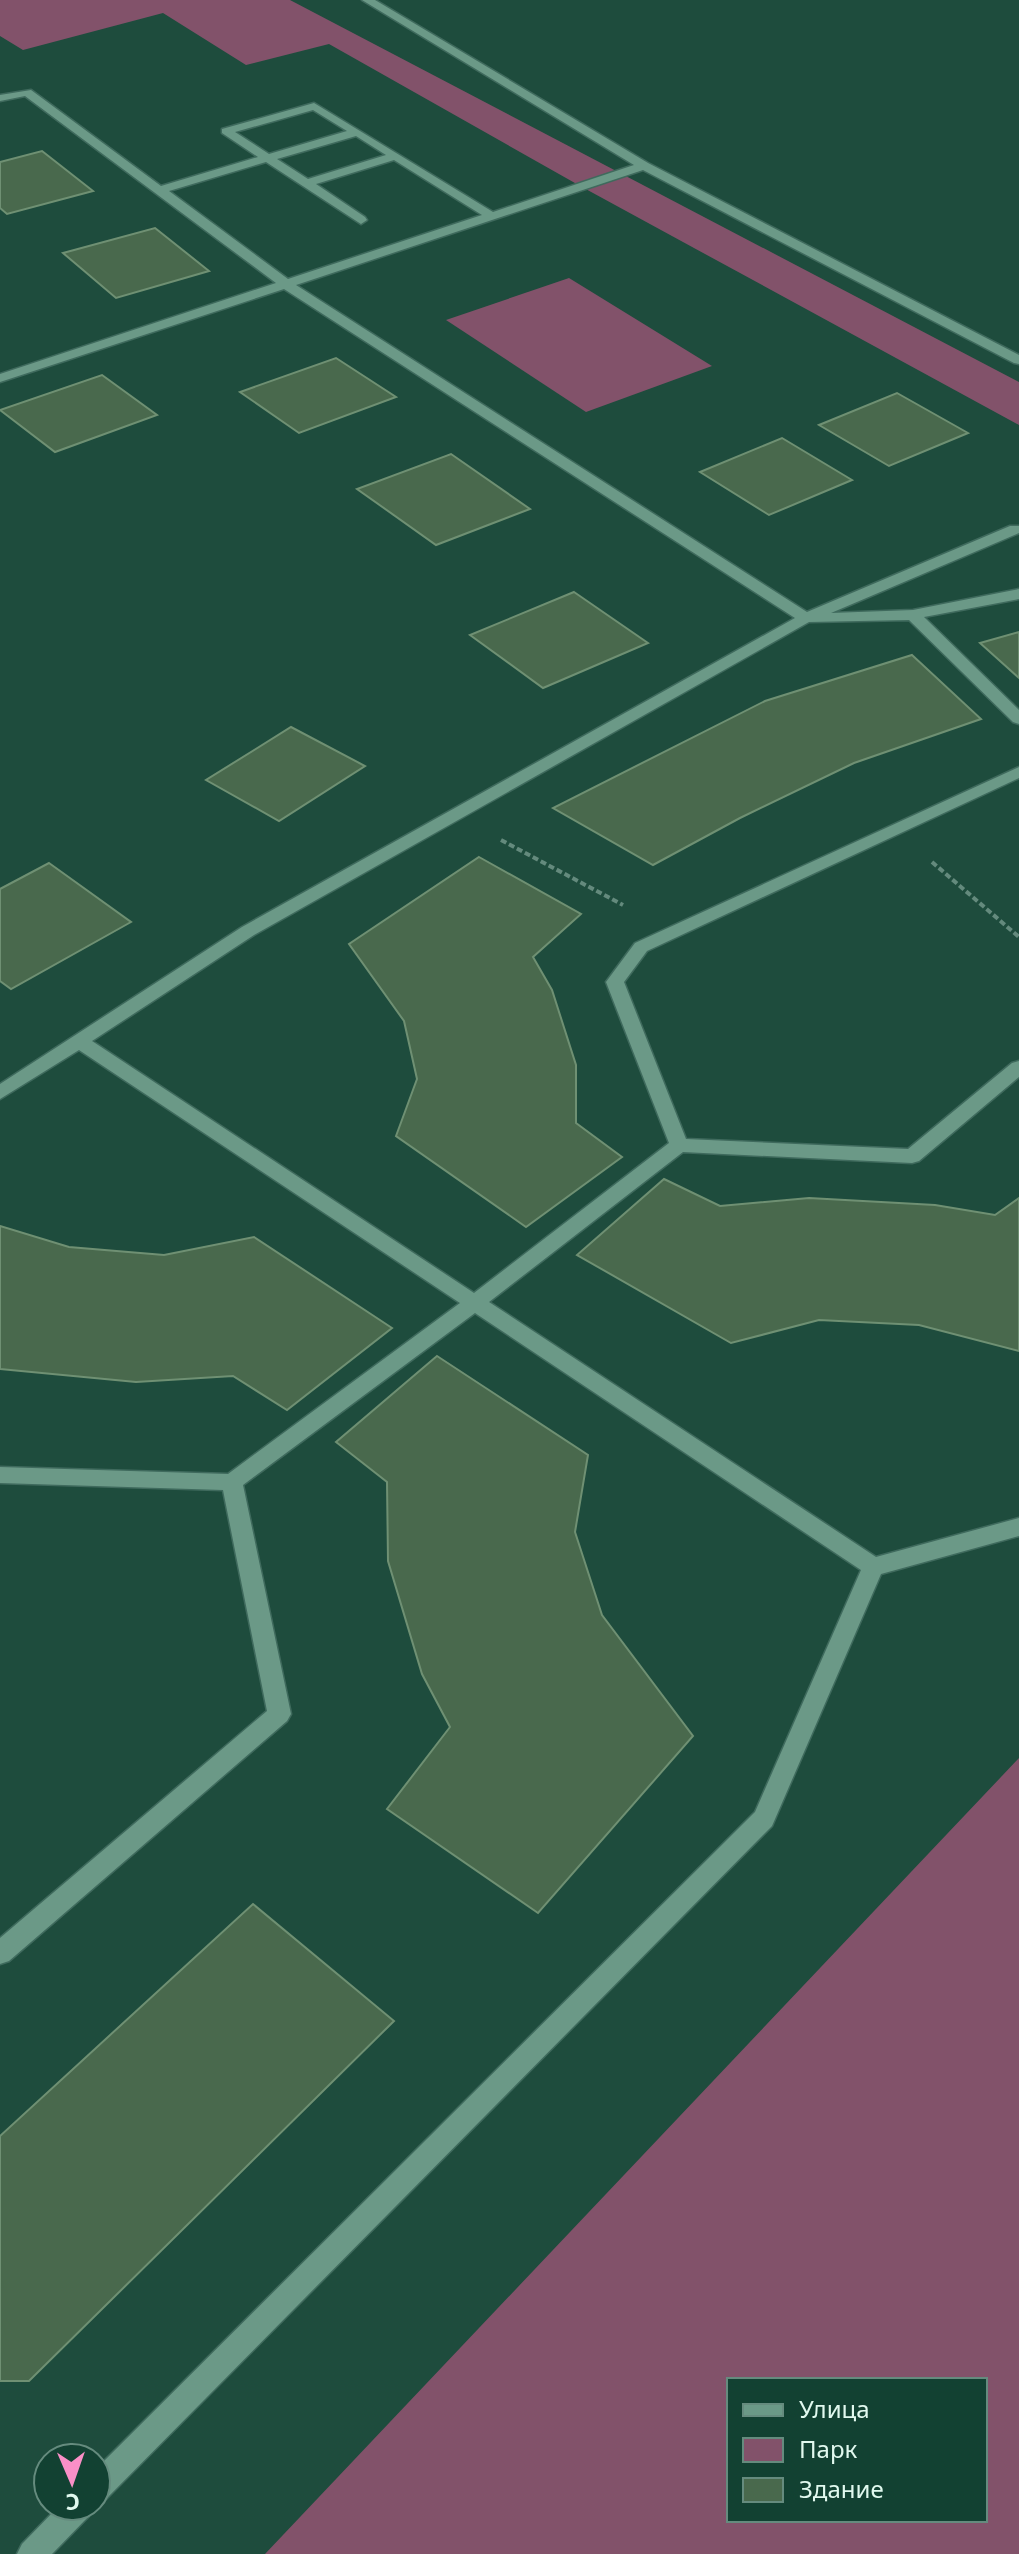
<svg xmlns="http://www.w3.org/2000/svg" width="1019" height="2554" font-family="'Noto Sans',sans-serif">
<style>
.green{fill:#82526a;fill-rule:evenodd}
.building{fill:#49694d;stroke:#6f9073;stroke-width:2}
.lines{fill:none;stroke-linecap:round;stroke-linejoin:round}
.minor-casing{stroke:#3f6a5d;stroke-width:3}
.path{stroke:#648a7d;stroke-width:4;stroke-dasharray:6 3;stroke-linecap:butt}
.minor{fill:#6b9987;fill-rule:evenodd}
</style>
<rect width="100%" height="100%" fill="#1e4c3d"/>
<g class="green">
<path d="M0,0H290L1019,382V425L582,187L329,44L246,65L163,13L23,50L0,36Z"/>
<path d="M569,278L712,366L586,412L446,320Z"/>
<path d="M1019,1758V2554H265ZM985,2380V2520H729V2380Z"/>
</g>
<g class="building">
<path d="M42,151L93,191L7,214L0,208V162Z"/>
<path d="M155,228L209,271L116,298L63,253Z"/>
<path d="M336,358L396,397L299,433L240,392Z"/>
<path d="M102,375L157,415L55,452L0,410Z"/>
<path d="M897,393L968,433L889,466L819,425Z"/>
<path d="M782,438L852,480L769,515L700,472Z"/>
<path d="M451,454L530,509L436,545L357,489Z"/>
<path d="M574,592L648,643L543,688L470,635Z"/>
<path d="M1019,632V678L980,643Z"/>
<path d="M912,655L981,719L854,763L740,818L653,865L553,808L765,701Z"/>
<path d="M291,727L365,766L279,821L206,780Z"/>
<path d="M479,857L581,914L533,957L552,990L576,1065V1123L622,1157L526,1227L396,1136L417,1079L404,1021L349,944Z"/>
<path d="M49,863L131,922L11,989L0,981V889Z"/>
<path d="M664,1179L720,1206L809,1198L935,1205L995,1215L1019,1198V1351L919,1325L819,1320L731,1343L577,1255Z"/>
<path d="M0,1226L69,1247L164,1255L254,1237L392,1328L287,1410L233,1376L136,1382L0,1369Z"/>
<path d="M437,1356L588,1455L575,1532L602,1615L693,1736L538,1913L387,1809L450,1727L422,1674L388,1561L387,1482L336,1442Z"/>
<path d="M253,1904L394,2021L29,2381H0V2136Z"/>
</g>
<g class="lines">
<defs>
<g id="minor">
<path d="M362,0H375L648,163L1019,355V364L1014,363L643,170L296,285L807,612L1010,526H1019V533L831,613L913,610L1019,589V599L924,617L1019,710V724L1013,722L909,620L809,622L254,935L92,1041L474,1293L669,1143L606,982L635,943L1019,767V778L647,951L624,982L686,1139L908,1149L1012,1063L1019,1061V1077L919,1161L912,1163L683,1152L489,1302L876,1557L1019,1518V1536L881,1574L772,1826L106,2499L96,2503V2469L755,1812L861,1570L475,1313L243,1485L291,1714L287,1721L9,1961L0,1964V1938L267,1711L223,1490L0,1483V1467L228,1474L460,1303L79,1050L0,1099V1084L242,927L795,618L284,289L0,382V374L276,283L25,96L0,101V95L31,90L161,186L258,157L222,133V129L314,103L493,212L634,165ZM313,110L347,131L269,154L235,132ZM356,136L386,155L308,179L277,159ZM394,160L482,215L288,279L169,191L266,162L361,224L367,220L365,217L316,184Z"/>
<path d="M59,2506H93L89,2516L52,2554H17L22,2544Z"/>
</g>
</defs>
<use href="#minor" class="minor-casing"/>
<g class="path">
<path d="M501,840L623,905"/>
<path d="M932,862L1019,937"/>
</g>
<use href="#minor" class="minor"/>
</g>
<rect x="727" y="2378" width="260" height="144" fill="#124132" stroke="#658b7e" stroke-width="2"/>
<rect x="743" y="2404" width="40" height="12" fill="#6b9987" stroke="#658b7e" stroke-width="2"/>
<text x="799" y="2418" font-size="24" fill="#e1f9ef">Улица</text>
<rect x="743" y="2438" width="40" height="24" fill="#82526a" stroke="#658b7e" stroke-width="2"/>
<text x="799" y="2458" font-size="24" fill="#e1f9ef">Парк</text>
<rect x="743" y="2478" width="40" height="24" fill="#49694d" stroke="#658b7e" stroke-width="2"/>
<text x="799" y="2498" font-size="24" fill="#e1f9ef">Здание</text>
<g transform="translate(72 2482) rotate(178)"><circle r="38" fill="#124132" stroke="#658b7e" stroke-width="2"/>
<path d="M0-6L14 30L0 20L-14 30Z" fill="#fa8fc7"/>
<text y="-12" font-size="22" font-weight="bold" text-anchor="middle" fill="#e1f9ef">С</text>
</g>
</svg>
